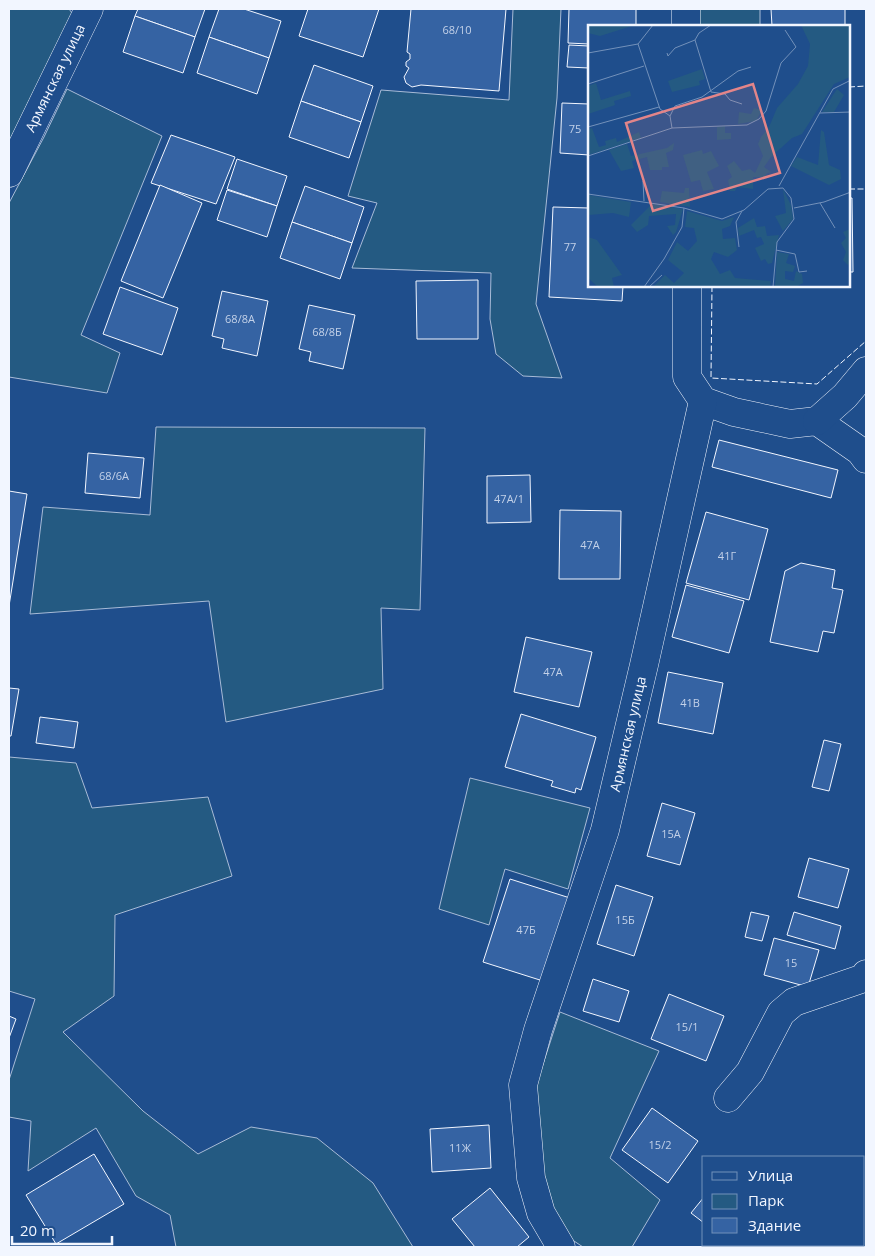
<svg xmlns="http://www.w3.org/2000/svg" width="875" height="1256" font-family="'Open Sans',sans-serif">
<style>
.green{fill:#245a82;stroke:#a8bbd7}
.building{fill:#3563a3;stroke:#f2f6ff}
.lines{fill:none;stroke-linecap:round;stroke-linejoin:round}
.minor-casing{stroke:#f2f6ff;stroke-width:29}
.minor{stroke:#1f4e8c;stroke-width:28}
.fence{stroke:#f2f6ff;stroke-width:1;stroke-dasharray:6 2.5;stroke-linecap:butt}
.labels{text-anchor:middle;stroke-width:4;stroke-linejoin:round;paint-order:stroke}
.number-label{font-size:11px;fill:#c3d1e8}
.street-label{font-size:14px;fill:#f2f6ff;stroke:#1f4e8c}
.inset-road{fill:none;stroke:#7391ba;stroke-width:1}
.view{fill:#e38589;fill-opacity:0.15;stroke:#e38589;stroke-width:2.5}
.inset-edge{fill:none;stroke:#f2f6ff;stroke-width:2.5}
</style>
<rect width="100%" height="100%" fill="#1f4e8c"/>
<g class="green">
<path d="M9,9H69L72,13L9,142Z"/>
<path d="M513,9H561L557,98L536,304L562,378L523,376L496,354L490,319L491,273L352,268L377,203L348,196L381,90L509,100Z"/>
<rect x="697" y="9" width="63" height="17"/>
<path d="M67,89L162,136L81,335L120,353L107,393L9,377V203L44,137Z"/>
<path d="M156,427L425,428L420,610L381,608L383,689L226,722L209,601L30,614L43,507L150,515Z"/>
<path d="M9,757L76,763L92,808L208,797L232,876L115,915L114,996L63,1032L143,1111L198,1154L251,1127L317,1138L373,1183L413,1247H176L170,1215L136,1196L96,1128L28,1171L31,1121L9,1117V1080L35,999L9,991Z"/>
<path d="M470,778L590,808L568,889L505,869L489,925L439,909Z"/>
<path d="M560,1012L659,1051L610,1158L660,1200L632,1247H583L571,1239L535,1178L533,1095Z"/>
</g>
<g class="building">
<path d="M138,9H205L195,37L135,16Z"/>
<path d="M219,9H244L281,21L269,58L209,37Z"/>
<path d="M308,9H379L363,57L299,36Z"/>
<path d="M411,9H506L499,91L421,85L412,87L406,83L404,77L409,68L406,66V62L410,59V54L407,52Z"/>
<path d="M569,9H636V26H589V44L568,43Z"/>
<path d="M771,9H845V26H772Z"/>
<path d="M135,16L195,37L183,73L123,52Z"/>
<path d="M209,37L269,58L257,94L197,73Z"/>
<path d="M569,45L589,46V68L567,67Z"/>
<path d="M314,65L373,86L361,122L301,101Z"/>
<path d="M301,101L361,122L349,158L289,137Z"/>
<path d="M562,103L589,104V155L560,153Z"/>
<path d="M171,135L235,157L216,204L151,183Z"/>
<path d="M237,159L287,176L277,206L227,189Z"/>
<path d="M160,185L202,203L163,298L121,281Z"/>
<path d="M305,186L364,207L352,243L292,222Z"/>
<path d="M227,190L277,206L267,237L217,220Z"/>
<path d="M849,198H852L853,272H849Z"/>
<path d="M553,207L589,208V286H623L622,301L549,297Z"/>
<path d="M292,222L352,243L340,279L280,258Z"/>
<path d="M478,280V339H417L416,281Z"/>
<path d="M120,287L178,308L162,355L103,334Z"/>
<path d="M222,291L268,301L257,356L222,348L224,339L212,336Z"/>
<path d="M309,305L355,315L343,369L309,361L311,352L299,349Z"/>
<path d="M719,440L838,470L831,498L712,467Z"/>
<path d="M88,453L144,458L140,498L85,493Z"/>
<path d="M530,475L531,522L487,523V476Z"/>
<path d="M9,491L27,494L9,606Z"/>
<path d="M560,510L621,511L620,579H559Z"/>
<path d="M706,512L768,529L749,600L686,583Z"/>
<path d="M801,563L835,570L832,588L843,590L834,633L823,631L818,652L770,642L785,571Z"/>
<path d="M686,585L744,601L729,653L672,637Z"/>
<path d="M526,637L592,652L579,707L514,692Z"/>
<path d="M668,672L723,683L713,734L658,723Z"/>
<path d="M9,688L19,689L11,736H9Z"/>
<path d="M521,714L596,737L581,790L576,788L575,793L551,786L553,781L505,767Z"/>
<path d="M40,717L78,722L74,748L36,743Z"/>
<path d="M824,740L841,744L829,791L812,787Z"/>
<path d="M662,803L695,813L680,865L647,856Z"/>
<path d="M809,858L849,869L838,908L798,897Z"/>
<path d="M510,879L570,898L543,981L483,962Z"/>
<path d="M616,885L653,897L634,956L597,944Z"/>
<path d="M751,912L769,916L762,941L745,937Z"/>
<path d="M794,912L841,926L835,949L787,935Z"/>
<path d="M774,938L819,950L808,987L764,975Z"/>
<path d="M593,979L629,991L619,1022L583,1011Z"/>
<path d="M669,994L724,1016L706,1061L651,1039Z"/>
<path d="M9,1016L16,1019L9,1038Z"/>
<path d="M652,1108L698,1141L668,1183L622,1150Z"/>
<path d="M489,1125L491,1168L432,1172L430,1129Z"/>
<path d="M94,1154L124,1204L56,1244L26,1195Z"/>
<path d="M490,1188L529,1237L517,1247H475L452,1219Z"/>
<path d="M704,1197V1223L691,1213Z"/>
</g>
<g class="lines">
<defs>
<g id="minor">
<path d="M686,9V26"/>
<path d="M9,173L89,9"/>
<path d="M703,401L734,412L790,424L817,421L860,451L866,459"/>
<path d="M817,421L845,396L866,371"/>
<path d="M728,1098L750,1072L781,1013L794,1002L864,978L866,974"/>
<path d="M561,1247L541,1213L531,1178L523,1085L538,1030L605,830L644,665L703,401L687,377V286"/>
</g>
</defs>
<use href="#minor" class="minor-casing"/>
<use href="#minor" class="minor"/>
<g class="fence">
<path d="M849,87L866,86"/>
<path d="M849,189H866"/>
<path d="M712,286L711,378L817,384L866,341"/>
</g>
</g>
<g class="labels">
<g class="number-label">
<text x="457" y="34">68/10</text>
<text x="575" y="133">75</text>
<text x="570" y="251">77</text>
<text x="240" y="323">68/8А</text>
<text x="327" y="336">68/8Б</text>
<text x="114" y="480">68/6А</text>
<text x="509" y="503">47А/1</text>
<text x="590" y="549">47А</text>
<text x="727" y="560">41Г</text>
<text x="553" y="676">47А</text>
<text x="690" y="707">41В</text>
<text x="671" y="838">15А</text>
<text x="625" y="924">15Б</text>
<text x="526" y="934">47Б</text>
<text x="791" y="967">15</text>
<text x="687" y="1031">15/1</text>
<text x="660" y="1149">15/2</text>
<text x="460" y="1152">11Ж</text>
</g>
<g class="street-label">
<text transform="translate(55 78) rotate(-64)" y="5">Армянская улица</text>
<text transform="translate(628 734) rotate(-77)" y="5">Армянская улица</text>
</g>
</g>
<g transform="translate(588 25)">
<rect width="262" height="262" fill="#1f4e8c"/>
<path d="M0,0H47L12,11L0,8ZM213,0L262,1V52L246,59L214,109L204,113L183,132L176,142L183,147L178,149V152H165V164L149,162L147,166H142L140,155L144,152L139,141L146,136L154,146L162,144L167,148L175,131L170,119L173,112L181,102L189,83L210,59L220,41L222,19ZM114,44L117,54L111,56L112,60L84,67L80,56ZM8,58L13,75L42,66L43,71L26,76L27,80L0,89V61ZM249,64L256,70L246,87H234ZM166,83L174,85L168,96L150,99L151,87L163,89ZM137,101V108H143V114L129,115V102ZM4,103L11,122L18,120L17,116L28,113L29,117L51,107L53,113L0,130V104ZM233,105L236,107L241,140L252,145L253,154L241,160L203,141L209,132L230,140ZM86,118L85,125L78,128L81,142H74V145H62L59,132L44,136L46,143L33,146L21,125L39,119L43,131L79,123ZM114,125L115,129L123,126L131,141L119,147L126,164L115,166L112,155L103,157L95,130ZM97,163H101L102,182L72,177L74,166L96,168ZM195,164L203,180L205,194L195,206L187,191L198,188ZM0,170L43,177L41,192L25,188L1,190ZM64,179L95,184L88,207L85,210L79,201L87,200L88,189L61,191L60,200L49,207L43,200ZM99,186L134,196L146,192L142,201L134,204L135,214L147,213L149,225L140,232L126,227L123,234L132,249L142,245L147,253L183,256L182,262H65L77,250L86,258L96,248L80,235L89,217L100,226L109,216L106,203L97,202ZM166,193L169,202L177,201L179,211L191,210L184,238L180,239L177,234L173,236L167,223L176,219L173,212L169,213L166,205L151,211L150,203ZM262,204V238L260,240L255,235L258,227L253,218L258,213L255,207ZM0,212L9,215L34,250L24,253L26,262H10L0,253ZM189,227L201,229L198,238L207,241L205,247L197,246V254L206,256L208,246L214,249L215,258L208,262L187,261Z" fill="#245a82"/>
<path class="inset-road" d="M50,19L72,84L82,91M0,28L50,19L65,0M79,28L80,31L87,23L107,15M0,59L56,41M123,67L107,15L111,8L123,0M123,67L137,69L142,75L154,79M232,88L263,87M0,102L71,82M84,103L82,91L87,81L114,72L150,46L163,42M0,131L84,103L159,100L171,94L178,86L193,38L208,22L197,5M55,156L56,176M191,161L245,64L263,55M0,169L96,183L134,194L156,185L180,164L195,163L203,173L206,194L189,217L185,262M232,178L247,203M206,183L236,177L263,167M151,222L148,197L154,186M188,225L207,229L211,247L219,246M46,262H56L76,234L94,202L96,183M61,262L74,250"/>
<path class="view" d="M165,59L192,148L65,186L38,98Z"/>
<rect width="262" height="262" class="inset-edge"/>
</g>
<rect width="875" height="1256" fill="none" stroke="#f2f6ff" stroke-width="20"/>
<rect x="702" y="1156" width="162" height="90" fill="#1f4e8c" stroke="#7391ba"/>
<rect x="712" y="1172" width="25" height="8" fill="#1f4e8c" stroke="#7391ba"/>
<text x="748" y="1181" font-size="15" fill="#f2f6ff">Улица</text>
<rect x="712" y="1194" width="25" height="15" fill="#245a82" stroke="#7391ba"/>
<text x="748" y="1206" font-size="15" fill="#f2f6ff">Парк</text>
<rect x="712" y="1218" width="25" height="15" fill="#3563a3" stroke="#7391ba"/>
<text x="748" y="1231" font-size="15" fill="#f2f6ff">Здание</text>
<path d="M12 1236v8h100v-8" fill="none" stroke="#f2f6ff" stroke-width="2.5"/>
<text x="20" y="1236" font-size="15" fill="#f2f6ff" stroke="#1f4e8c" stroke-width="4" paint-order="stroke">20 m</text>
</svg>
